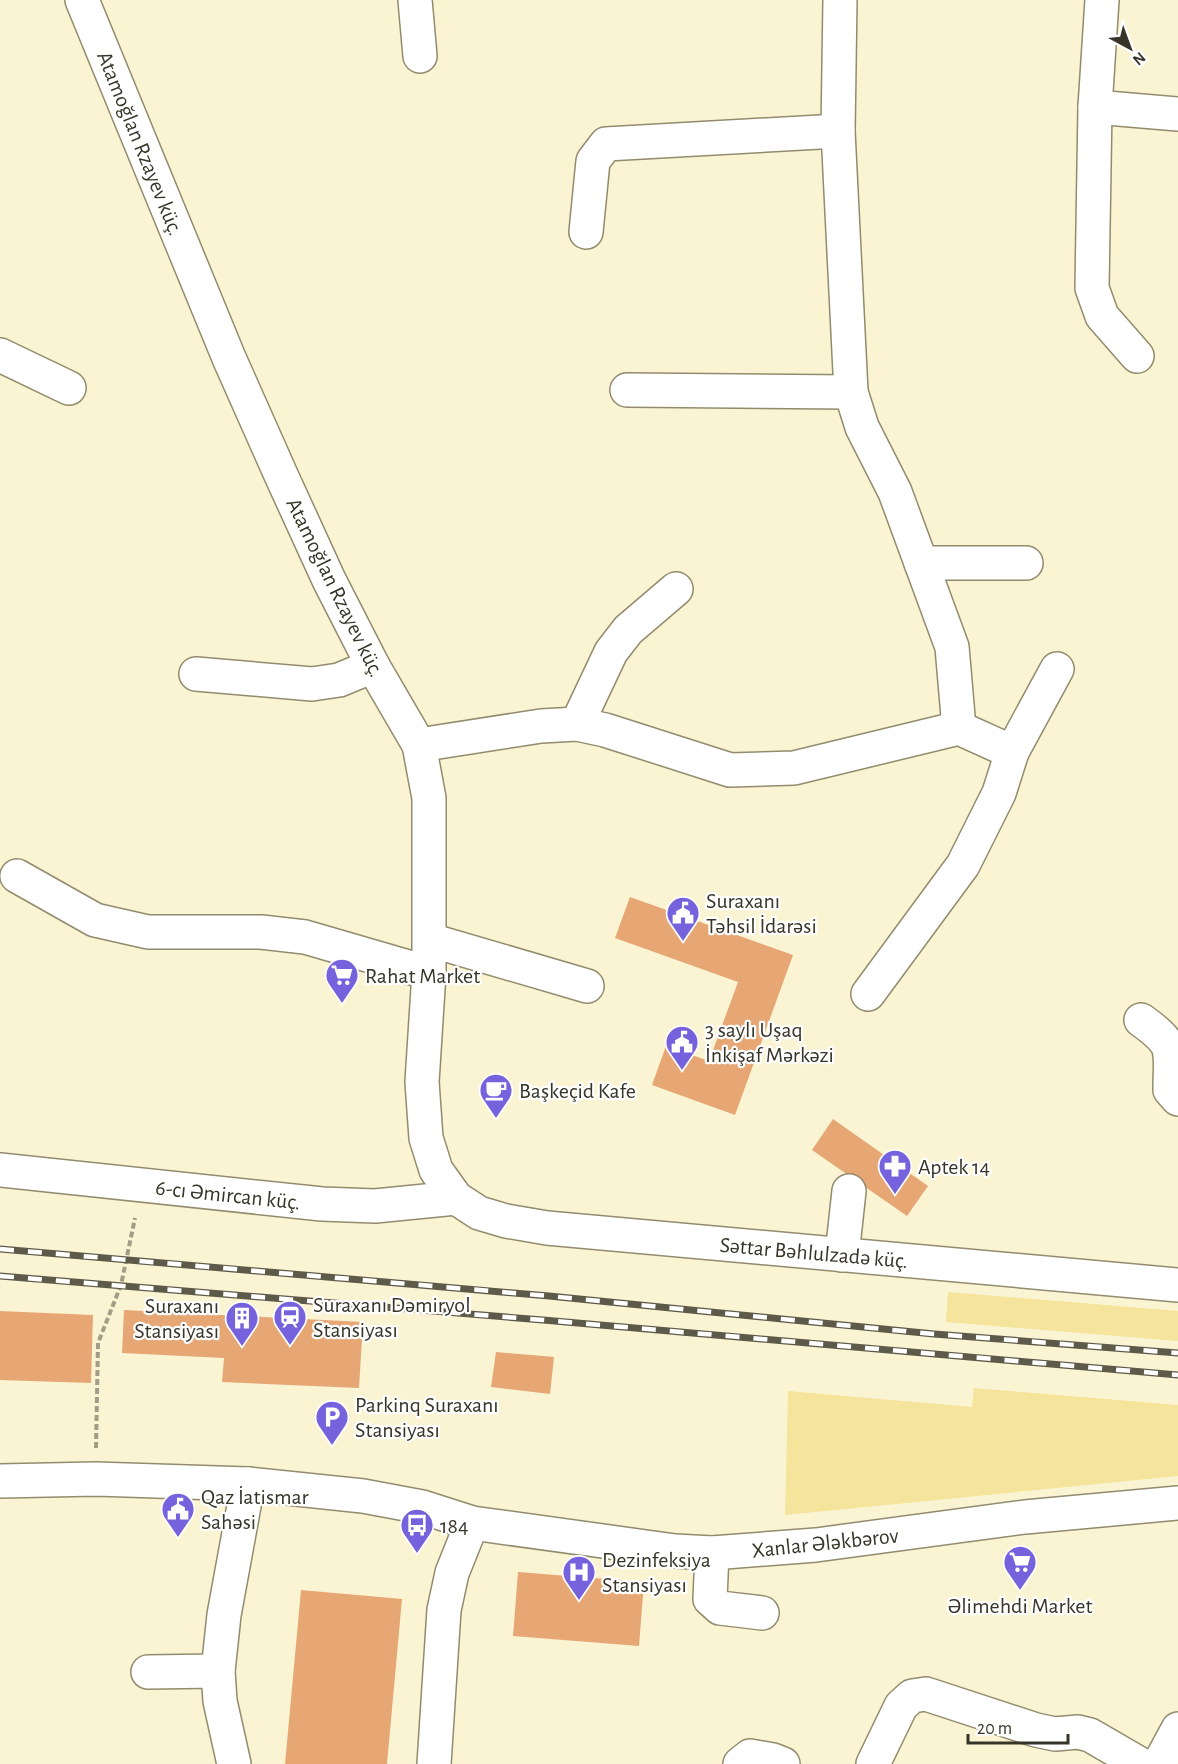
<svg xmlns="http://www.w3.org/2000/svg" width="1178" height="1764" font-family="'Alegreya Sans',sans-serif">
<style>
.green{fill:#f4e49c}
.building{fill:#e6a775}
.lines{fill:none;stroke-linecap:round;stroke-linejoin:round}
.minor-casing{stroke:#928b6d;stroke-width:36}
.major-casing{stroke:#928b6d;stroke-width:36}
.path{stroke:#a29d85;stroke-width:4;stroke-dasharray:6 3;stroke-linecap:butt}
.minor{stroke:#fff;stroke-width:33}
.major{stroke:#fff;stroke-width:33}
.rail-casing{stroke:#5d5a49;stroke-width:7}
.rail{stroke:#fff;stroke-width:4.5;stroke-dasharray:14;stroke-linecap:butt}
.labels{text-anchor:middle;stroke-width:4.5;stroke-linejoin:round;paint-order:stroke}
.street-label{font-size:22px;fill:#373528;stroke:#fff}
.poi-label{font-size:22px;fill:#373528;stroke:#fff;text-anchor:start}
</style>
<rect width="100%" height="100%" fill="#fbf4d3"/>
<g class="green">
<path d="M948,1292L1178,1311V1341L946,1322Z"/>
<path d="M974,1388L1178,1405V1476L785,1515L788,1391L972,1407Z"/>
</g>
<g class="building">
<path d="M630,897L793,955L735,1115L652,1085L666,1046L709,1061L738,982L615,938Z"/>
<path d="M833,1119L928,1186L907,1216L812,1150Z"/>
<path d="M124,1310L363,1322L359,1388L222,1382L224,1358L122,1353Z"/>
<path d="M0,1311L93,1315L91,1383L0,1380Z"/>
<path d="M496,1352L554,1357L550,1394L491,1387Z"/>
<path d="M518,1572L644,1582L639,1646L513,1636Z"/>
<path d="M301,1590L402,1599L387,1764H285Z"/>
</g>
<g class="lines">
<defs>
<g id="minor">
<path d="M415,0L420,56"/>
<path d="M840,0L838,131L851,392L862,427L895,492L952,647L959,728"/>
<path d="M1102,0L1095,107L1092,288L1102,316L1137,356"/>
<path d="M1095,107L1178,114"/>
<path d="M586,232L593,161L606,144L838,131"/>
<path d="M0,355L69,388"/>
<path d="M627,390L851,392"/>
<path d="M921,563H1026"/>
<path d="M196,674L312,684L339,680L373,666"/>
<path d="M577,724L611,652L628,630L676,589"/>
<path d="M419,745L541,726L577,724L605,730L730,770L794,768L959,728L1012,752L999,793L963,865L868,994"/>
<path d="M1012,752L1057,669"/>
<path d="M17,876L95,920L148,932H261L305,937L429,973"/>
<path d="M430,940L587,986"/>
<path d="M1141,1020C1177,1046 1170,1048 1170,1090L1178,1099"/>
<path d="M0,1170L322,1204L375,1206L456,1198"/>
<path d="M842,1255L849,1191"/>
<path d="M0,1481L96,1479L248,1484L363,1496L422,1507L472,1523L675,1551L712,1553L816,1545L1025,1517L1178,1503"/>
<path d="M712,1553L710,1599L720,1608L762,1613"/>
<path d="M148,1672L218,1671"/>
<path d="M234,1764L220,1701L218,1671L224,1615L248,1484"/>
<path d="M434,1764L444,1610L452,1573L472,1523"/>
<path d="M740,1764L750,1756L773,1760L783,1764"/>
<path d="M873,1764L901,1706L912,1696L926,1694L1036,1730L1055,1734L1078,1732L1090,1735L1140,1764"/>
<path d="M1159,1764L1178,1729"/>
</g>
<path id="major" d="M82,0L229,358L281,475L329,580L373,666L419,745L429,798V973L422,1082L426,1138L436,1170L456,1198L479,1213L506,1221L547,1228L1178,1285"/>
</defs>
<use href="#minor" class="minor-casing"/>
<use href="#major" class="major-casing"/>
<path class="path" d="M96,1448L98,1343L121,1285L135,1218"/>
<use href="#minor" class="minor"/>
<use href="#major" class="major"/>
<defs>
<g id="rail">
<path d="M0,1249L549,1296L934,1334L1178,1353"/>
<path d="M0,1276L543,1320L1178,1375"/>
</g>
</defs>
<use href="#rail" class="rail-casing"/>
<use href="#rail" class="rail"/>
</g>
<defs>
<symbol id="civic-pin" viewBox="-11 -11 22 30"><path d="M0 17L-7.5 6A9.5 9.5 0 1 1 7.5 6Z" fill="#7562dc" stroke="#fff"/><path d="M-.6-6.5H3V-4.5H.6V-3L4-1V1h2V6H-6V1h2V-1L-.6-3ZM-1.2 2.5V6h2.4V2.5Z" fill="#fff"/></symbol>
<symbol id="supermarket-pin" viewBox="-11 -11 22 30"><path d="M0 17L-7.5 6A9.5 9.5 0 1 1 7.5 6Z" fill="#7562dc" stroke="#fff"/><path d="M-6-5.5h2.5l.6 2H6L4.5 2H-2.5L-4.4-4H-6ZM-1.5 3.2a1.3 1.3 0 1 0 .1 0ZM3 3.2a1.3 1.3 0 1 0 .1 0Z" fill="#fff"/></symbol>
<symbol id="cafe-pin" viewBox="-11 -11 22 30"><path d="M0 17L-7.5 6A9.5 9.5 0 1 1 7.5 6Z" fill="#7562dc" stroke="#fff"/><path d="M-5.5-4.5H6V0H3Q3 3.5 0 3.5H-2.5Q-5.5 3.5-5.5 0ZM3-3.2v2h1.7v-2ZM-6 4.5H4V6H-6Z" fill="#fff"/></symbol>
<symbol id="pharmacy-pin" viewBox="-11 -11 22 30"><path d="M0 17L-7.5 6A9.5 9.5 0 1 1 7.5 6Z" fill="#7562dc" stroke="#fff"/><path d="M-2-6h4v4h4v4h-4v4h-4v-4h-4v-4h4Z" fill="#fff"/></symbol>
<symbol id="station-pin" viewBox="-11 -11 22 30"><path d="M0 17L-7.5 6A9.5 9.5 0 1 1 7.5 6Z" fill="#7562dc" stroke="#fff"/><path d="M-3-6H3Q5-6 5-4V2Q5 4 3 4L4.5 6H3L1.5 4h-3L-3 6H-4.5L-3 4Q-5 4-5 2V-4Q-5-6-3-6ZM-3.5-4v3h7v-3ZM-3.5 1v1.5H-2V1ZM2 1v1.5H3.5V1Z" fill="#fff"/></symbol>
<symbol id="building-pin" viewBox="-11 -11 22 30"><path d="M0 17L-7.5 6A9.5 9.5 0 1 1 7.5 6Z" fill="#7562dc" stroke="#fff"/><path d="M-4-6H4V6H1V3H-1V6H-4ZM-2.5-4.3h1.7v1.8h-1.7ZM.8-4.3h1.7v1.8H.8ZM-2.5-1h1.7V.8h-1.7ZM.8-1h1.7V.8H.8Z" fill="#fff"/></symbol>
<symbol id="parking-pin" viewBox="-11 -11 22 30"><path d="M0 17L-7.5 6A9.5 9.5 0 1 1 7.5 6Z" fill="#7562dc" stroke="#fff"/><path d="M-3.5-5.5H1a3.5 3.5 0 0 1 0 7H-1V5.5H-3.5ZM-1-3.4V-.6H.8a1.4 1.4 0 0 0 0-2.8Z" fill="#fff"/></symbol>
<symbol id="bus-pin" viewBox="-11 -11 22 30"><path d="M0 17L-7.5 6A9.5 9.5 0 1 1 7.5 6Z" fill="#7562dc" stroke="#fff"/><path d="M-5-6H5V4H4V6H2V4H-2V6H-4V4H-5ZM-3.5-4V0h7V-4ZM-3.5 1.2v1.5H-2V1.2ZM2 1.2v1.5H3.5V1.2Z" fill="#fff"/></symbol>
<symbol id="hospital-pin" viewBox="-11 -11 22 30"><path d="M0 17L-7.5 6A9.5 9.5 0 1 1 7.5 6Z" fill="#7562dc" stroke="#fff"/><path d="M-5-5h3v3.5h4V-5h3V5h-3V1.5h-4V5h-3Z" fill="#fff"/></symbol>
</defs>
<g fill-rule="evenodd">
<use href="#civic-pin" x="664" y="894" width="38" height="52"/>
<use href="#supermarket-pin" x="323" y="956" width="38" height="52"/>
<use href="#civic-pin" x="663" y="1023" width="38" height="52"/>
<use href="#cafe-pin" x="477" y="1071" width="38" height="52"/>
<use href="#pharmacy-pin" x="876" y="1147" width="38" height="52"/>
<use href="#station-pin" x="271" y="1298" width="38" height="52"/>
<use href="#building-pin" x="223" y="1299" width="38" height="52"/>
<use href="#parking-pin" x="313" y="1398" width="38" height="52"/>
<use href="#civic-pin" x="159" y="1490" width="38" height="52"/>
<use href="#bus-pin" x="398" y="1506" width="38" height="52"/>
<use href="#supermarket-pin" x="1001" y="1543" width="38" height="52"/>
<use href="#hospital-pin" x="560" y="1553" width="38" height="52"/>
</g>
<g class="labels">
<g class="street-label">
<text transform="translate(141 143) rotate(68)" y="8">Atamoğlan Rzayev küç.</text>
<text transform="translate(336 587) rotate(64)" y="8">Atamoğlan Rzayev küç.</text>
<text transform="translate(228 1194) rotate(6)" y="8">6-cı Əmircan küç.</text>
<text transform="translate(814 1252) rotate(5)" y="8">Səttar Bəhlulzadə küç.</text>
<text transform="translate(825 1542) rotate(-6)" y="8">Xanlar Ələkbərov</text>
</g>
<g class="poi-label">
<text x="706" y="908">Suraxanı<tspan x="706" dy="25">Təhsil İdarəsi</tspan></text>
<text x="365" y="983">Rahat Market</text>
<text x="705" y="1037">3 saylı Uşaq<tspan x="705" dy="25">İnkişaf Mərkəzi</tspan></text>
<text x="519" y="1098">Başkeçid Kafe</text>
<text x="918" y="1174">Aptek 14</text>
<text x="313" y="1312">Suraxanı Dəmiryol<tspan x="313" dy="25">Stansiyası</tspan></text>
<text x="219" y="1313" text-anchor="end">Suraxanı<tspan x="219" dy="25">Stansiyası</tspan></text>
<text x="355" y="1412">Parkinq Suraxanı<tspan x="355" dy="25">Stansiyası</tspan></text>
<text x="201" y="1504">Qaz İatismar<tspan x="201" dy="25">Sahəsi</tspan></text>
<text x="440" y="1533">184</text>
<text x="602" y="1567">Dezinfeksiya<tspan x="602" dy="25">Stansiyası</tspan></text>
<text x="1020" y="1613" text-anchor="middle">Əlimehdi Market</text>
</g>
</g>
<g transform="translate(1130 48) rotate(139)" stroke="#ffffff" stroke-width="4.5" paint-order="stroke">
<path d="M0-4.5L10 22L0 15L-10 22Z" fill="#373528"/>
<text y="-9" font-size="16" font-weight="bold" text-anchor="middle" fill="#373528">N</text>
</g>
<path d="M968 1734v9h100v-9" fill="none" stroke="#373528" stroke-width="3"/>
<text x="977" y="1734" font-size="18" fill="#373528" stroke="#ffffff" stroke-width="4.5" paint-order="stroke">20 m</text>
</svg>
